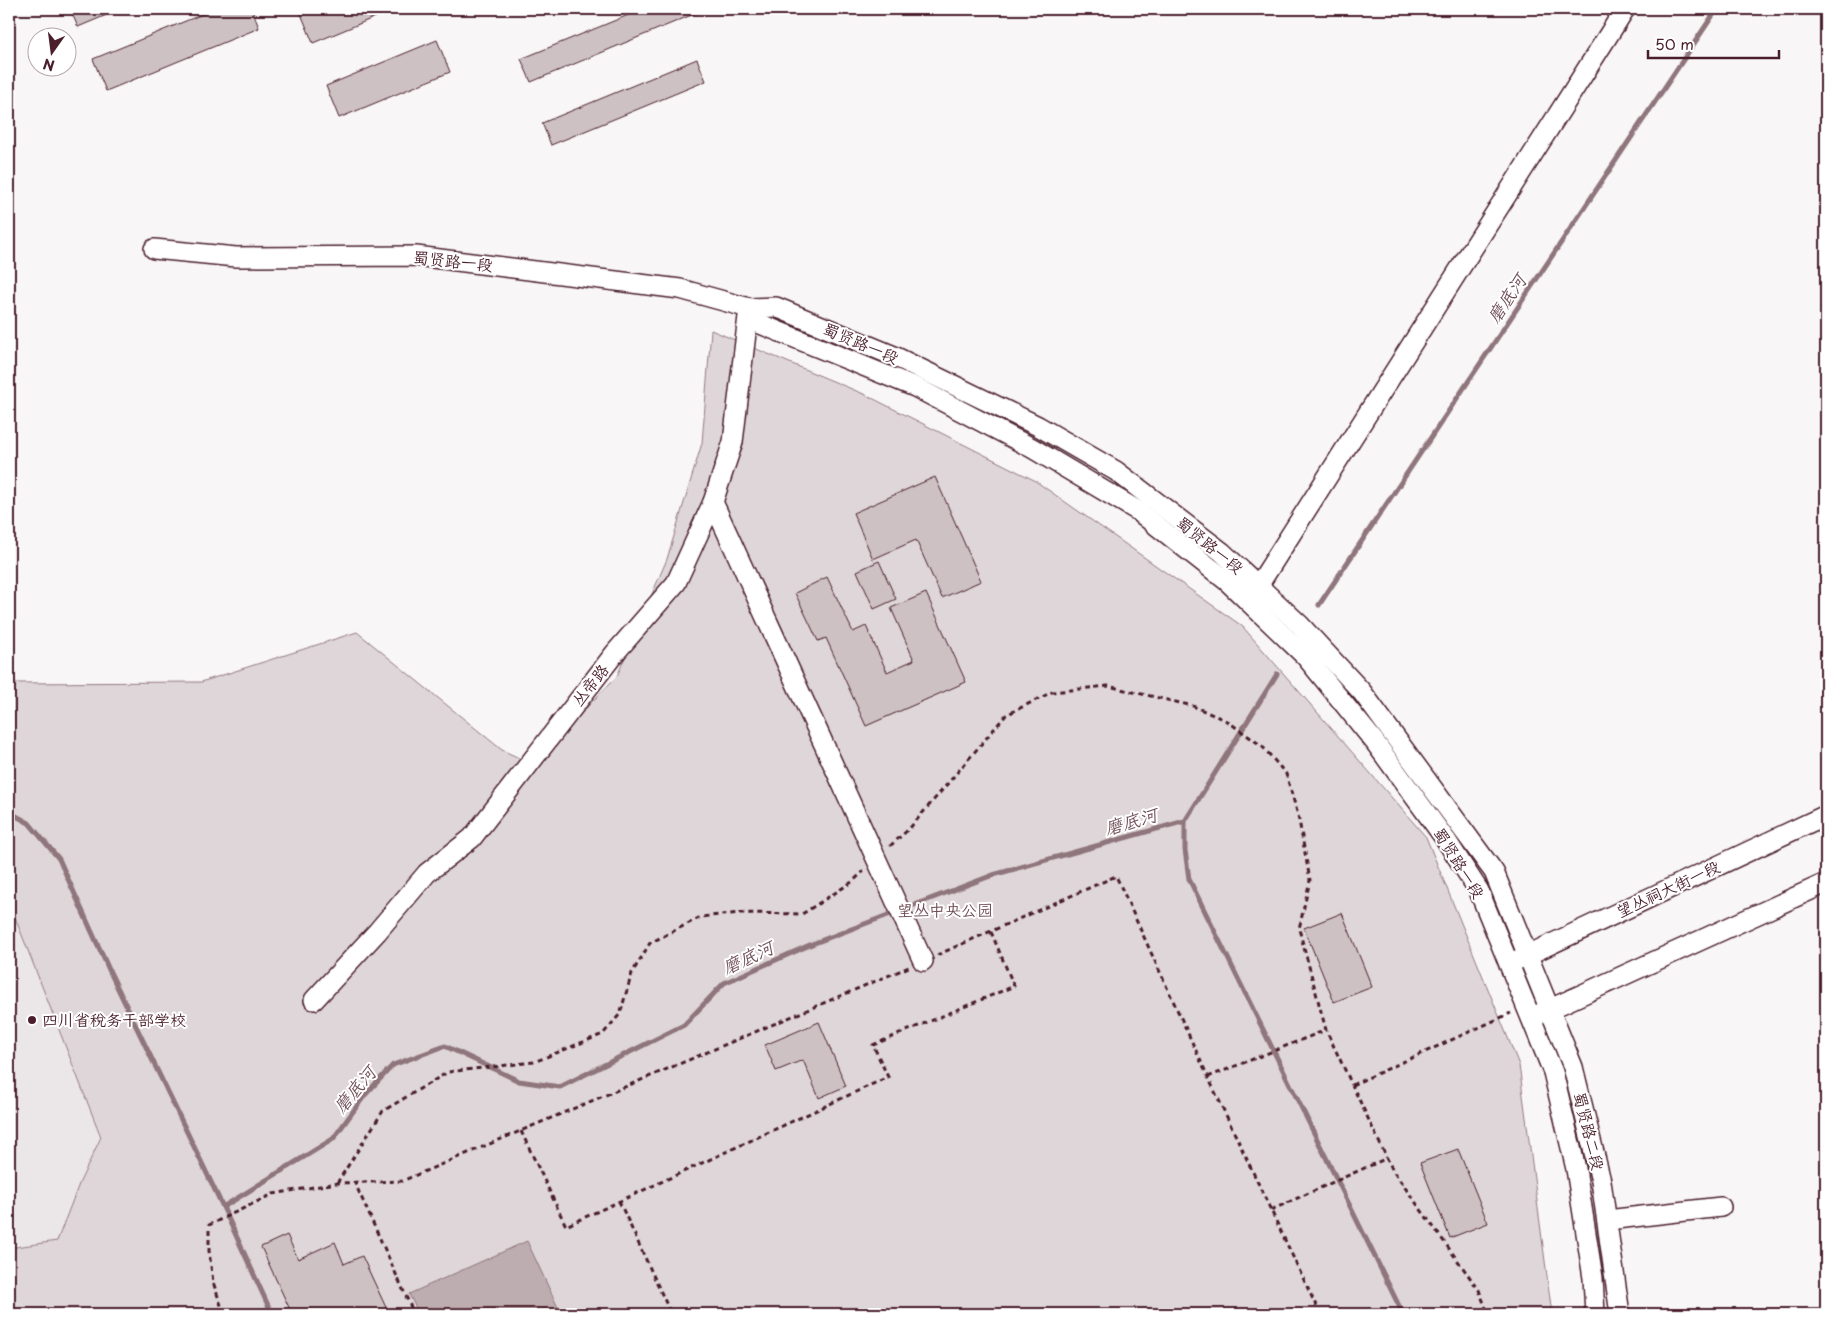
<svg xmlns="http://www.w3.org/2000/svg" width="1835" height="1323" font-family="'Playpen Sans','LXGW WenKai TC',sans-serif">
<style>
.built{fill:#ebe6e8}
.green{fill:#ded6d9;stroke:#947a82}
.water{fill:#bdadb0;stroke:#8f747b}
.lines{fill:none;stroke-linecap:round;stroke-linejoin:round}
.stream{stroke:#8f747b;stroke-width:5}
.building{fill:#cdc1c4;stroke:#4a1f2b}
.minor-casing{stroke:#4a1f2b;stroke-width:22}
.path{stroke:#4a1f2b;stroke-width:3;stroke-dasharray:5 4;stroke-linecap:butt}
.minor{stroke:#fff;stroke-width:19}
.poi-dot{fill:#4a1f2b;stroke:#fff;stroke-width:2}
.labels{text-anchor:middle;stroke-width:4;stroke-linejoin:round;paint-order:stroke}
.street-label{font-size:16px;fill:#4a1f2b;stroke:#fff}
.park-label{font-size:16px;fill:#6f4d56;stroke:#fff}
.poi-label{font-size:16px;fill:#4a1f2b;stroke:#fff;text-anchor:start}
.water-label{font-size:18px;font-style:italic;fill:#72515a;stroke:#fff}
</style>
<rect width="100%" height="100%" fill="#f8f6f7"/>
<filter id="ink" filterUnits="userSpaceOnUse"><feTurbulence type="fractalNoise" baseFrequency=".02" numOctaves="2"/><feDisplacementMap in="SourceGraphic" scale="10" xChannelSelector="R" yChannelSelector="G"/><feConvolveMatrix kernelMatrix="1 2 1 2 8 2 1 2 1" color-interpolation-filters="sRGB"/></filter>
<g filter="url(#ink)">
<path class="built" d="M9,902L101,1137L79,1184L57,1241L9,1248Z"/>
<path class="green" d="M711,330L866,395L1034,480L1242,626L1426,837L1519,1065L1552,1314H9V1248L57,1241L79,1184L101,1137L9,902V683L201,682L357,632L502,750L532,764L617,676L667,559L702,443Z"/>
<path class="water" d="M527,1241L561,1314H419L409,1294Z"/>
<g class="lines">
<g class="stream">
<path d="M1319,605L1717,9"/>
<path d="M9,812L29,823L59,859L110,972L223,1207"/>
<path d="M1185,821V850L1189,879L1403,1314"/>
<path d="M272,1314L223,1207L333,1139L365,1095L393,1065L445,1046L519,1081L560,1087L684,1025L724,983L812,944L993,875L1185,821L1277,674"/>
</g>
</g>
<g class="building">
<path d="M70,9H121L78,27Z"/>
<path d="M215,9H252L259,28L106,91L93,59Z"/>
<path d="M299,9H395L313,43Z"/>
<path d="M643,9H706L531,82L521,59Z"/>
<path d="M437,40L450,72L339,118L326,86Z"/>
<path d="M697,59L706,81L551,145L542,123Z"/>
<path d="M935,477L981,581L942,598L916,540L873,559L853,513Z"/>
<path d="M879,561L896,599L874,609L857,571Z"/>
<path d="M827,577L853,632L866,626L887,672L914,660L891,608L926,593L966,682L866,726L826,638L818,641L795,593Z"/>
<path d="M1342,913L1372,987L1334,1002L1304,928Z"/>
<path d="M819,1022L846,1086L819,1098L803,1060L776,1071L765,1045Z"/>
<path d="M1458,1149L1488,1223L1450,1238L1420,1163Z"/>
<path d="M287,1235L298,1259L335,1242L344,1264L362,1256L389,1314H292L261,1247Z"/>
</g>
<g class="lines">
<defs>
<g id="minor">
<path d="M154,249L236,257L416,256L680,289L749,308L776,307L894,356L1038,426L1116,471L1222,552L1300,625L1362,692L1494,872L1573,1067L1601,1181L1620,1314"/>
<path d="M749,308L758,323L915,387L1032,448L1138,511L1227,581L1306,657L1374,741L1446,840L1479,891L1553,1072L1576,1169L1593,1278L1595,1314"/>
<path d="M713,502L923,961"/>
<path d="M1258,586L1625,9"/>
<path d="M1515,961L1826,815"/>
<path d="M314,1000L377,932L427,873L472,838L615,653L676,583L713,502L733,442L749,308"/>
<path d="M1537,1015L1826,883"/>
<path d="M1607,1220L1721,1207"/>
</g>
</defs>
<use href="#minor" class="minor-casing"/>
<g class="path">
<path d="M890,846L909,829L1006,715L1052,692L1108,686L1193,706L1227,721L1262,746L1286,774L1298,815L1310,880L1299,929L1326,1030L1393,1171L1479,1290L1488,1314"/>
<path d="M937,955L1116,876L1208,1077L1320,1314"/>
<path d="M1208,1077L1326,1030"/>
<path d="M1352,1085L1511,1013"/>
<path d="M521,1131L566,1226L888,1077L873,1045L1014,986L991,932"/>
<path d="M354,1181L414,1314"/>
<path d="M337,1183L383,1111L448,1072L534,1062L603,1034L620,1014L632,973L650,943L701,917L740,913L802,914L852,882L864,871"/>
<path d="M619,1201L671,1314"/>
<path d="M1271,1210L1387,1158"/>
<path d="M224,1314L213,1282L209,1251V1225L273,1194L337,1183L402,1181L909,967"/>
</g>
<use href="#minor" class="minor"/>
</g>
</g>
<circle class="poi-dot" cx="32" cy="1020" r="5"/>
<g class="labels">
<g class="street-label">
<text transform="translate(453 261) rotate(6)" y="6">蜀贤路一段</text>
<text transform="translate(861 343) rotate(23)" y="6">蜀贤路一段</text>
<text transform="translate(1210 545) rotate(39)" y="6">蜀贤路一段</text>
<text transform="translate(590 685) rotate(-52)" y="6">丛帝路</text>
<text transform="translate(1459 863) rotate(58)" y="6">蜀贤路一段</text>
<text transform="translate(1668 889) rotate(-25)" y="6">望丛祠大街一段</text>
<text transform="translate(1589 1131) rotate(76)" y="6">蜀贤路二段</text>
</g>
<g class="park-label">
<text x="945" y="916">望丛中央公园</text>
</g>
<g class="poi-label">
<text x="42" y="1026">四川省税务干部学校</text>
</g>
<g class="water-label">
<text transform="translate(1507 299) rotate(-56)" y="6">磨底河</text>
<text transform="translate(1131 822) rotate(-16)" y="6">磨底河</text>
<text transform="translate(748 958) rotate(-25)" y="6">磨底河</text>
<text transform="translate(355 1090) rotate(-50)" y="6">磨底河</text>
</g>
</g>
<rect width="1835" height="1323" fill="none" stroke="#fff" stroke-width="30"/>
<rect x="15" y="15" width="1805" height="1293" fill="none" stroke="#4a1f2b" stroke-width="2" filter="url(#ink)"/>
<g transform="translate(52 52) rotate(194)"><circle r="24" fill="#ffffff" stroke="#b7a5aa"/>
<path d="M0-4L9 19L0 12L-9 19Z" fill="#4a1f2b"/>
<text y="-8" font-size="14" font-weight="bold" text-anchor="middle" fill="#4a1f2b">N</text>
</g>
<path d="M1648 50v8h131v-8" fill="none" stroke="#4a1f2b" stroke-width="2.5"/>
<text x="1655" y="50" font-size="15" fill="#4a1f2b" stroke="#ffffff" stroke-width="4" paint-order="stroke">50 m</text>
</svg>
